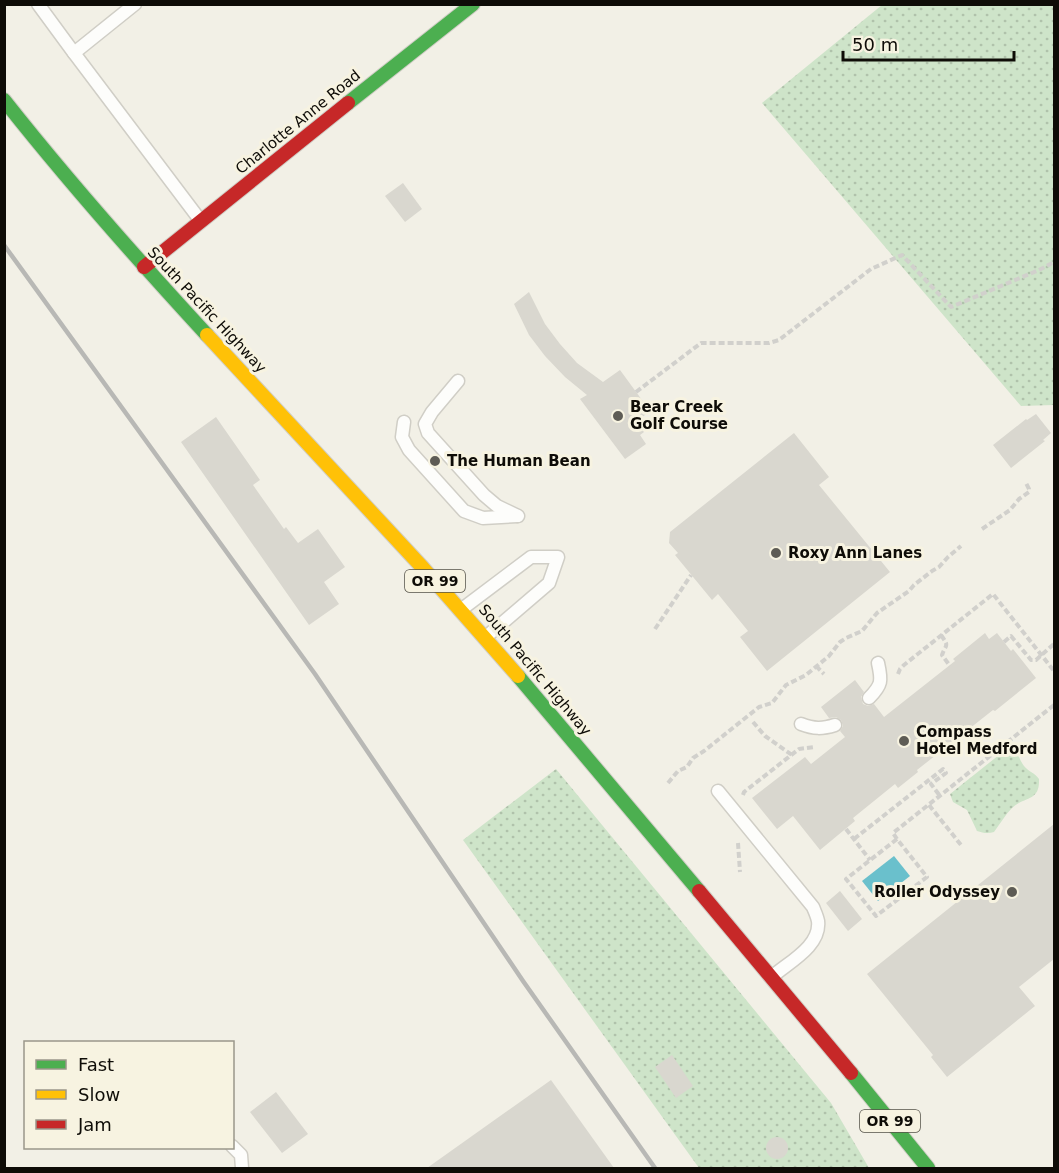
<svg xmlns="http://www.w3.org/2000/svg" width="1059" height="1173" font-family="'DejaVu Sans',sans-serif">
<style>
.grass{fill:url(#grass-dots)}
.water{fill:#6ac0cc}
.building{fill:#d9d7cf}
.lines{fill:none;stroke-linecap:round;stroke-linejoin:round}
.lane-casing{stroke:#d0cec6;stroke-width:15}
.fast-casing{stroke:#d0cec6;stroke-width:16}
.slow-casing{stroke:#d0cec6;stroke-width:16}
.jam-casing{stroke:#d0cec6;stroke-width:16}
.path{stroke:#d1d0cc;stroke-width:4;stroke-dasharray:6 3;stroke-linecap:butt}
.lane{stroke:#fdfdfb;stroke-width:12}
.fast{stroke:#4caf50;stroke-width:14}
.slow{stroke:#ffc107;stroke-width:14}
.jam{stroke:#c62828;stroke-width:14}
.rail{stroke:#b8b8b5;stroke-width:4.5}
.poi-dot{fill:#5e5c55;stroke:#f7f3e1;stroke-width:2}
.labels{text-anchor:middle;stroke-width:6;stroke-linejoin:round;paint-order:stroke}
.shield{fill:#f7f3e1;stroke:#545148;stroke-width:1.5}
.shield-label{font-size:14px;font-weight:bold;fill:#0e0c07}
.street-label{font-size:15px;fill:#0e0c07;stroke:#f7f3e1}
.poi-label{font-size:15px;font-weight:bold;fill:#0e0c07;stroke:#f7f3e1;text-anchor:start}
</style>
<defs>
<pattern id="grass-dots" width="8" height="8" patternUnits="userSpaceOnUse" patternTransform="scale(1.5)"><rect width="8" height="8" fill="#cee4c9"/><path d="M2 2h.1M6 6h.1" fill="none" stroke="#b0c2ab" stroke-width="1.8" stroke-linecap="round"/></pattern>
</defs>
<rect width="100%" height="100%" fill="#f2f0e6"/>
<g class="grass">
<path d="M882,5H1054V405L1021,406L762,103Z"/>
<path d="M1009,747C1019,751 1018,758 1024,766C1029,772 1035,773 1039,779C1040,802 1025,796 1012,808C1005,815 1000,824 994,832C988,834 983,833 977,831L967,810L953,802L950,794Z"/>
<path d="M556,769L831,1103L869,1168H699L463,840Z"/>
</g>
<path class="water" d="M894,856L910,876L878,901L862,881Z"/>
<g class="building">
<path d="M403,183L422,209L405,222L385,196Z"/>
<path d="M529,292L545,324L560,344L577,363L603,382L620,370L650,411L636,422L644,432L640,435L646,444L625,459L580,399L587,395L565,377L545,356L529,335L514,304Z"/>
<path d="M1036,414L1051,433L1043,440L1045,441L1011,468L993,445L1026,419L1027,420Z"/>
<path d="M216,417L260,480L253,485L284,529L286,527L298,543L318,529L345,567L324,582L339,604L309,625L181,442Z"/>
<path d="M794,433L829,477L819,485L890,572L767,671L740,637L748,631L718,594L712,600L675,555L678,553L669,543L670,532Z"/>
<path d="M985,633L989,639L997,633L1011,651L1013,649L1036,678L995,711L993,710L917,770L918,772L898,788L895,784L853,818L855,821L820,850L793,816L777,829L752,798L805,757L811,764L845,737L840,731L843,726L841,720L836,717L829,718L821,707L855,680L864,692L861,697L863,704L868,706L874,704L884,717L955,661L953,659Z"/>
<path d="M1054,824V959L1019,987L1035,1006L947,1077L931,1057L933,1055L867,974Z"/>
<path d="M840,891L862,919L848,931L826,903Z"/>
<path d="M672,1055L693,1086L676,1098L655,1067Z"/>
<path d="M551,1080L614,1168H427Z"/>
<path d="M276,1092L308,1134L282,1153L250,1112Z"/>
<circle cx="777" cy="1148" r="11"/>
</g>
<g class="lines">
<defs>
<g id="lane">
<path d="M38,4L74,53"/>
<path d="M135,4L74,53L200,220"/>
<path d="M458,381L432,412L425,424L428,433L484,495L497,506L518,516"/>
<path d="M404,422L402,437L409,450L464,511L483,518L517,516"/>
<path d="M462,609L531,557H558L549,583L487,636"/>
<path d="M869,698C882,685 882,681 878,663"/>
<path d="M801,724C814,729 822,729 835,725"/>
<path d="M718,791L813,907C815,912 817,916 818,921C821,946 789,962 773,976"/>
<path d="M232,1146L241,1155L242,1168"/>
</g>
<g id="fast">
<path d="M4,100C68,181 137,259 207,335"/>
<path d="M348,103L473,4"/>
<path d="M518,676L699,891"/>
<path d="M851,1073L928,1168"/>
</g>
<path id="slow" d="M207,335L423,568L518,676"/>
<g id="jam">
<path d="M144,267L348,103"/>
<path d="M699,891L851,1073"/>
</g>
</defs>
<use href="#lane" class="lane-casing"/>
<use href="#fast" class="fast-casing"/>
<use href="#slow" class="slow-casing"/>
<use href="#jam" class="jam-casing"/>
<g class="path">
<path d="M636,392L701,343H769L779,340L871,269L902,255L951,307L1039,270L1054,262"/>
<path d="M982,529L1010,510L1019,499L1029,492V489L1026,483"/>
<path d="M655,629L691,575"/>
<path d="M941,635C950,648 946,643 942,655L950,666"/>
<path d="M1004,642L1011,636L1031,660H1036L1054,644"/>
<path d="M816,666L824,674"/>
<path d="M898,674L900,669L904,665L993,594L1054,671"/>
<path d="M753,722L765,736L792,755"/>
<path d="M668,783L678,771L687,767L693,758L704,751L759,707L772,703L786,685L806,675L829,656L840,642L846,638L862,631L877,613L909,591L914,585L932,571L939,567L948,557L961,546"/>
<path d="M743,795L744,792L799,749L814,747"/>
<path d="M929,805L961,845"/>
<path d="M846,829L870,860"/>
<path d="M854,839L943,769L946,773L931,784L940,796"/>
<path d="M897,839L846,879L876,916L927,877L897,839L893,833L1054,705"/>
<path d="M738,843L740,872"/>
</g>
<use href="#lane" class="lane"/>
<use href="#fast" class="fast"/>
<use href="#slow" class="slow"/>
<use href="#jam" class="jam"/>
<path class="rail" d="M4,245L315,674L523,981L655,1168"/>
</g>
<g class="poi-dot">
<circle cx="618" cy="416" r="6"/>
<circle cx="435" cy="461" r="6"/>
<circle cx="776" cy="553" r="6"/>
<circle cx="904" cy="741" r="6"/>
<circle cx="1012" cy="892" r="6"/>
</g>
<g class="labels">
<g class="shield">
<rect x="405" y="570" width="60" height="22" rx="4.5"/>
<rect x="860" y="1110" width="60" height="22" rx="4.5"/>
</g>
<g class="shield-label">
<text x="435" y="586">OR 99</text>
<text x="890" y="1126">OR 99</text>
</g>
<g class="street-label">
<text transform="translate(298 122) rotate(-39)" y="5">Charlotte Anne Road</text>
<text transform="translate(207 310) rotate(47)" y="5">South Pacific Highway</text>
<text transform="translate(535 670) rotate(50)" y="5">South Pacific Highway</text>
</g>
<g class="poi-label">
<text x="630" y="412">Bear Creek<tspan x="630" dy="17">Golf Course</tspan></text>
<text x="447" y="466">The Human Bean</text>
<text x="788" y="558">Roxy Ann Lanes</text>
<text x="916" y="737">Compass<tspan x="916" dy="17">Hotel Medford</tspan></text>
<text x="1000" y="897" text-anchor="end">Roller Odyssey</text>
</g>
</g>
<rect width="1059" height="1173" fill="none" stroke="#0e0c07" stroke-width="12"/>
<rect x="24" y="1041" width="210" height="108" fill="#f7f3e1" stroke="#9a978a" stroke-width="1.5"/>
<rect x="36" y="1060" width="30" height="9" fill="#4caf50" stroke="#9a978a" stroke-width="1.5"/>
<text x="78" y="1071" font-size="18" fill="#0e0c07">Fast</text>
<rect x="36" y="1090" width="30" height="9" fill="#ffc107" stroke="#9a978a" stroke-width="1.5"/>
<text x="78" y="1101" font-size="18" fill="#0e0c07">Slow</text>
<rect x="36" y="1120" width="30" height="9" fill="#c62828" stroke="#9a978a" stroke-width="1.5"/>
<text x="78" y="1131" font-size="18" fill="#0e0c07">Jam</text>
<path d="M843 51v9h171v-9" fill="none" stroke="#0e0c07" stroke-width="3"/>
<text x="852" y="51" font-size="18" fill="#0e0c07" stroke="#f7f3e1" stroke-width="4.5" paint-order="stroke">50 m</text>
</svg>
